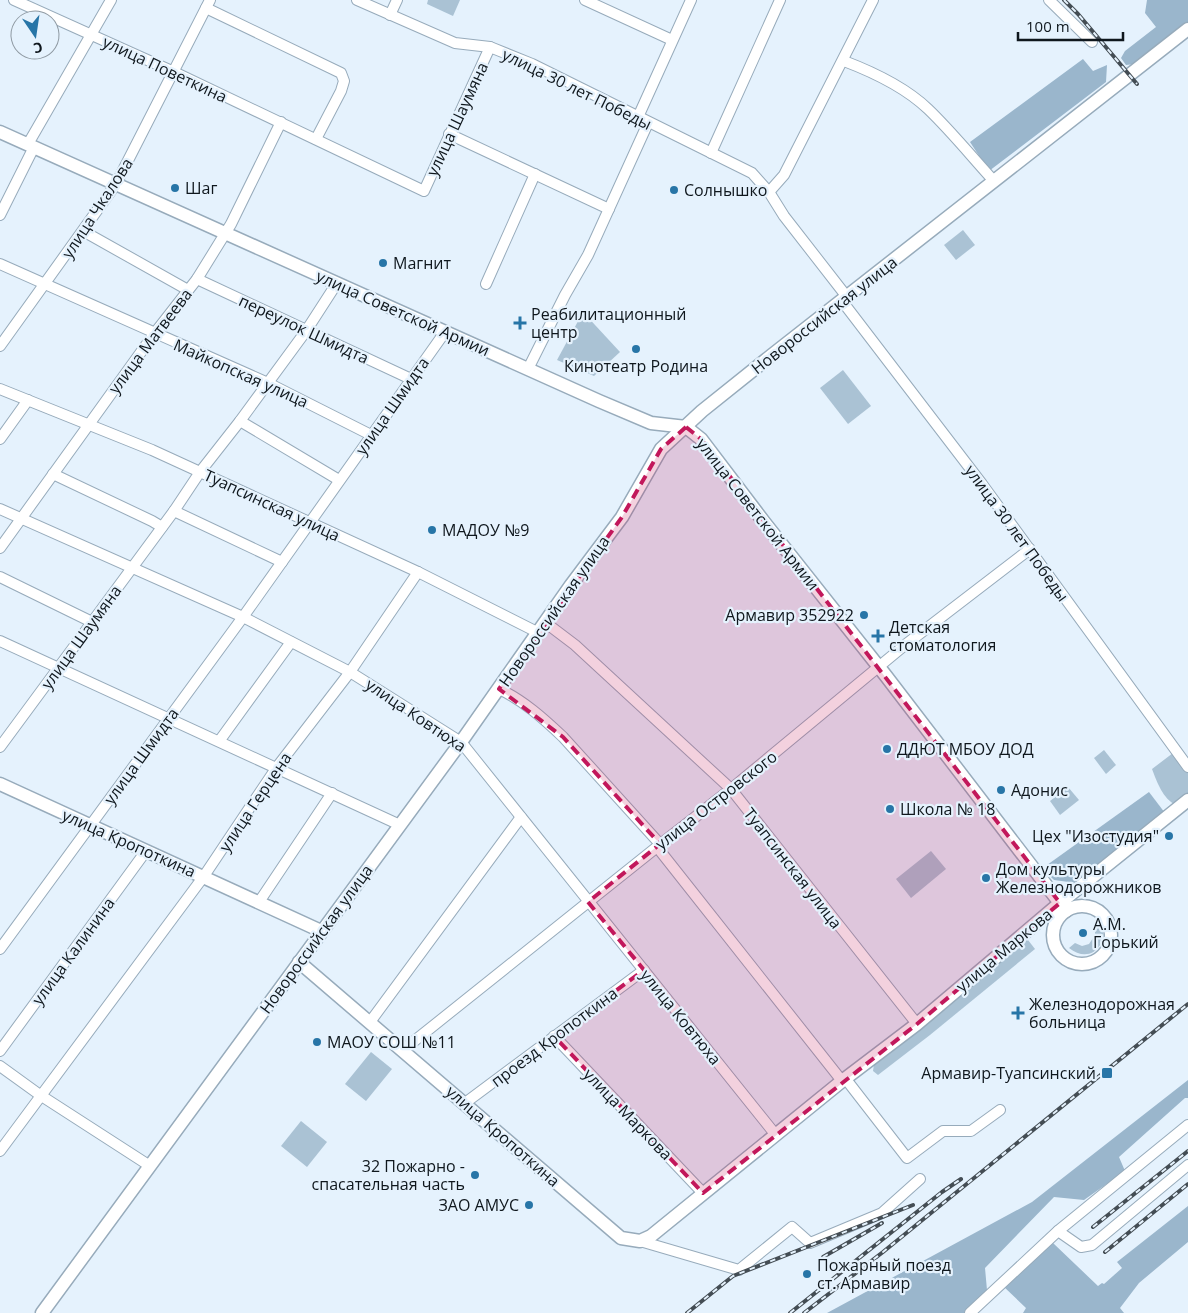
<svg xmlns="http://www.w3.org/2000/svg" width="1188" height="1313" font-family="'Open Sans',sans-serif">
<style>
.green{fill:#aac2d4}
.forest{fill:#9ab6cc}
.lines{fill:none;stroke-linecap:round;stroke-linejoin:round}
.minor-casing{stroke:#97abbb;stroke-width:12}
.major-casing{stroke:#97abbb;stroke-width:15}
.minor{stroke:#fff;stroke-width:10}
.major{stroke:#fff;stroke-width:12}
.rail-casing{stroke:#444d54;stroke-width:4}
.rail{stroke:#e5f2fd;stroke-width:2;stroke-dasharray:5.5;stroke-linecap:butt}
.marked{fill:#c2185b;fill-opacity:0.2;stroke:#c2185b;stroke-width:4;stroke-dasharray:10 6;stroke-linejoin:round}
.poi-dot{fill:#2775a7;stroke:#e5f2fd;stroke-width:2}
.labels{text-anchor:middle;stroke-width:4.5;stroke-linejoin:round;paint-order:stroke}
.street-label{font-size:16px;fill:#0f171d;stroke:#e5f2fd}
.poi-label{font-size:16px;fill:#0f171d;stroke:#e5f2fd;text-anchor:start}
</style>
<rect width="100%" height="100%" fill="#e5f2fd"/>
<g class="green">
<path d="M428,0H460L453,16L427,4Z"/>
<path d="M963,230L975,245L956,260L944,245Z"/>
<path d="M583,312L620,352L594,376L557,360Z"/>
<path d="M843,370L871,406L848,424L820,388Z"/>
<path d="M1104,750L1116,765L1106,774L1094,758Z"/>
<path d="M1173,753L1188,772V796L1176,805C1163,799 1157,782 1152,769Z"/>
<path d="M1068,787L1079,800L1060,815L1050,801Z"/>
<path d="M931,851L946,869L911,898L896,879Z"/>
<path d="M1102,924C1108,947 1089,964 1069,948L1075,943L1082,946L1089,944L1095,935V928Z"/>
<path d="M1023,940H1028L1035,949L930,1035L878,1075L873,1071L874,1064Z"/>
<path d="M371,1052L392,1069L366,1101L345,1084Z"/>
<path d="M301,1121L327,1142L307,1167L281,1146Z"/>
</g>
<g class="forest">
<path d="M1147,0H1188V23L1135,64L1126,65L1121,58L1125,51L1156,27L1145,13Z"/>
<path d="M1083,59L1093,71L1107,65L1106,82L989,171L970,142Z"/>
<path d="M1149,792L1165,813L1076,883L1054,880L1045,871L1047,865Z"/>
<path d="M1188,1080V1098H1185L1119,1157L1125,1171L1084,1200L1054,1197L985,1268L987,1290L964,1313H827L1032,1202Z"/>
<path d="M1188,1206V1242L1139,1283L1120,1308L1124,1313H1023L1026,1308L1003,1286L1053,1243L1098,1286L1102,1283L1104,1284L1122,1268L1117,1262Z"/>
</g>
<g class="lines">
<defs>
<g id="minor">
<path d="M14,0L174,72L424,191L490,47"/>
<path d="M357,0L455,43L490,47L532,64L752,173L769,192L784,216L847,297"/>
<path d="M585,0L672,40"/>
<path d="M1049,0L1092,42"/>
<path d="M206,8L341,73L344,81L341,91L316,139"/>
<path d="M390,15L397,0"/>
<path d="M844,61C873,72 905,87 928,109C951,131 972,157 993,180"/>
<path d="M638,117L691,0"/>
<path d="M449,134L609,209"/>
<path d="M28,144L111,0"/>
<path d="M711,153L780,0"/>
<path d="M769,192L784,175L873,0"/>
<path d="M0,215L34,147"/>
<path d="M83,231L188,290"/>
<path d="M0,264L268,383L371,435"/>
<path d="M197,279L411,379"/>
<path d="M486,284L535,174"/>
<path d="M842,301L982,484L1188,767"/>
<path d="M0,346L116,184L210,0"/>
<path d="M528,369L565,295L588,255L648,123"/>
<path d="M0,389L152,450L200,472L418,572L539,633"/>
<path d="M240,421L339,480"/>
<path d="M0,439L28,400"/>
<path d="M53,474L152,521L162,527"/>
<path d="M0,509L243,617L350,672L461,742L775,1134"/>
<path d="M174,511L282,562"/>
<path d="M0,548L154,334L197,279L231,224L281,122"/>
<path d="M0,577L92,622"/>
<path d="M546,623L575,645L731,789L917,1024"/>
<path d="M0,641L400,825"/>
<path d="M499,689C523,700 544,719 563,737L660,844"/>
<path d="M220,740L291,642"/>
<path d="M0,747L174,511L200,472L240,421L306,331L337,283"/>
<path d="M657,847L842,1081"/>
<path d="M259,902L332,793"/>
<path d="M0,949L243,617L445,332"/>
<path d="M370,1022L521,817"/>
<path d="M554,1036L703,1193"/>
<path d="M403,1050L657,847L731,789L905,645L1030,549"/>
<path d="M0,1051L146,851"/>
<path d="M0,1066L40,1095L150,1166"/>
<path d="M845,1078L907,1158L943,1131H971L1000,1110"/>
<path d="M465,1103L644,970"/>
<path d="M0,1151L204,876L277,767L350,672L418,572"/>
<path d="M1058,1231L1081,1247L1092,1245L1188,1165"/>
<path d="M640,1241L739,1270L792,1227L810,1243L882,1213L920,1179"/>
<path d="M970,1313L1058,1231L1188,1125"/>
</g>
<g id="major">
<path d="M0,132L599,401L651,423L686,427L701,439L764,522L886,676L1066,911"/>
<path d="M0,784L321,931"/>
<circle cx="1082" cy="935" r="29"/>
<path d="M299,962L621,1238L640,1241L651,1236L842,1081L917,1024L1060,903L1188,800"/>
<path d="M42,1313L461,742L571,585L622,517L661,449L702,411L772,355L1188,29"/>
</g>
</defs>
<use href="#minor" class="minor-casing"/>
<use href="#major" class="major-casing"/>
<use href="#minor" class="minor"/>
<use href="#major" class="major"/>
<defs>
<g id="rail">
<path d="M1064,0L1078,14L1137,84"/>
<path d="M1093,1227L1188,1151"/>
<path d="M1105,1252L1188,1184"/>
<path d="M823,1257L882,1223"/>
<path d="M687,1313L733,1276L913,1205"/>
<path d="M790,1313L942,1192L961,1179"/>
<path d="M804,1313L883,1252L1188,1004"/>
</g>
</defs>
<use href="#rail" class="rail-casing"/>
<use href="#rail" class="rail"/>
</g>
<path class="marked" d="M686,427L701,439L1060,903L917,1024L703,1193L554,1036L644,970L588,902L660,844L563,737L499,689L622,517L661,449Z"/>
<g class="poi-dot">
<circle cx="175" cy="188" r="5"/>
<circle cx="674" cy="190" r="5"/>
<circle cx="383" cy="263" r="5"/>
<path d="M517.5 315.5h5v5h5v5h-5v5h-5v-5h-5v-5h5z"/>
<circle cx="636" cy="349" r="5"/>
<circle cx="432" cy="530" r="5"/>
<circle cx="864" cy="615" r="5"/>
<path d="M875.5 628.5h5v5h5v5h-5v5h-5v-5h-5v-5h5z"/>
<circle cx="887" cy="749" r="5"/>
<circle cx="1001" cy="790" r="5"/>
<circle cx="890" cy="809" r="5"/>
<circle cx="1169" cy="836" r="5"/>
<circle cx="986" cy="878" r="5"/>
<circle cx="1083" cy="933" r="5"/>
<path d="M1015.5 1005.5h5v5h5v5h-5v5h-5v-5h-5v-5h5z"/>
<circle cx="317" cy="1042" r="5"/>
<rect x="1101" y="1067" width="12" height="12" rx="2.5"/>
<circle cx="475" cy="1175" r="5"/>
<circle cx="529" cy="1205" r="5"/>
<circle cx="807" cy="1274" r="5"/>
</g>
<g class="labels">
<g class="street-label">
<text transform="translate(165 69) rotate(25)" y="6">улица Поветкина</text>
<text transform="translate(577 89) rotate(26)" y="6">улица 30 лет Победы</text>
<text transform="translate(457 119) rotate(-65)" y="6">улица Шаумяна</text>
<text transform="translate(97 208) rotate(-57)" y="6">улица Чкалова</text>
<text transform="translate(403 313) rotate(24)" y="6">улица Советской Армии</text>
<text transform="translate(824 315) rotate(-38)" y="6">Новороссийская улица</text>
<text transform="translate(304 329) rotate(25)" y="6">переулок Шмидта</text>
<text transform="translate(150 341) rotate(-53)" y="6">улица Матвеева</text>
<text transform="translate(241 373) rotate(24)" y="6">Майкопская улица</text>
<text transform="translate(392 406) rotate(-55)" y="6">улица Шмидта</text>
<text transform="translate(272 505) rotate(25)" y="6">Туапсинская улица</text>
<text transform="translate(758 514) rotate(52)" y="6">улица Советской Армии</text>
<text transform="translate(1017 533) rotate(54)" y="6">улица 30 лет Победы</text>
<text transform="translate(554 611) rotate(-55)" y="6">Новороссийская улица</text>
<text transform="translate(81 637) rotate(-54)" y="6">улица Шаумяна</text>
<text transform="translate(416 715) rotate(34)" y="6">улица Ковтюха</text>
<text transform="translate(141 756) rotate(-54)" y="6">улица Шмидта</text>
<text transform="translate(716 800) rotate(-38)" y="6">улица Островского</text>
<text transform="translate(255 802) rotate(-56)" y="6">улица Герцена</text>
<text transform="translate(129 843) rotate(24)" y="6">улица Кропоткина</text>
<text transform="translate(793 868) rotate(52)" y="6">Туапсинская улица</text>
<text transform="translate(316 939) rotate(-54)" y="6">Новороссийская улица</text>
<text transform="translate(1004 950) rotate(-40)" y="6">улица Маркова</text>
<text transform="translate(73 951) rotate(-54)" y="6">улица Калинина</text>
<text transform="translate(681 1017) rotate(51)" y="6">улица Ковтюха</text>
<text transform="translate(554 1037) rotate(-37)" y="6">проезд Кропоткина</text>
<text transform="translate(628 1114) rotate(46)" y="6">улица Маркова</text>
<text transform="translate(503 1136) rotate(41)" y="6">улица Кропоткина</text>
</g>
<g class="poi-label">
<text x="185" y="194">Шаг</text>
<text x="684" y="196">Солнышко</text>
<text x="393" y="269">Магнит</text>
<text x="531" y="320">Реабилитационный<tspan x="531" dy="18">центр</tspan></text>
<text x="636" y="372" text-anchor="middle">Кинотеатр Родина</text>
<text x="442" y="536">МАДОУ №9</text>
<text x="854" y="621" text-anchor="end">Армавир 352922</text>
<text x="889" y="633">Детская<tspan x="889" dy="18">стоматология</tspan></text>
<text x="897" y="755">ДДЮТ МБОУ ДОД</text>
<text x="1011" y="796">Адонис</text>
<text x="900" y="815">Школа № 18</text>
<text x="1159" y="842" text-anchor="end">Цех "Изостудия"</text>
<text x="996" y="875">Дом культуры<tspan x="996" dy="18">Железнодорожников</tspan></text>
<text x="1093" y="930">А.М.<tspan x="1093" dy="18">Горький</tspan></text>
<text x="1029" y="1010">Железнодорожная<tspan x="1029" dy="18">больница</tspan></text>
<text x="327" y="1048">МАОУ СОШ №11</text>
<text x="1096" y="1079" text-anchor="end">Армавир-Туапсинский</text>
<text x="465" y="1172" text-anchor="end">32 Пожарно -<tspan x="465" dy="18">спасательная часть</tspan></text>
<text x="519" y="1211" text-anchor="end">ЗАО АМУС</text>
<text x="817" y="1271">Пожарный поезд<tspan x="817" dy="18">ст. Армавир</tspan></text>
</g>
</g>
<g transform="translate(35 35) rotate(167)"><circle r="24" fill="#e5f2fd" stroke="#8f9aa3"/>
<path d="M0-4L9 19L0 12L-9 19Z" fill="#2775a7"/>
<text y="-8" font-size="14" font-weight="bold" text-anchor="middle" fill="#0f171d">С</text>
</g>
<path d="M1018 32v8h105v-8" fill="none" stroke="#0f171d" stroke-width="2.5"/>
<text x="1026" y="32" font-size="15" fill="#0f171d" stroke="#e5f2fd" stroke-width="4" paint-order="stroke">100 m</text>
</svg>
